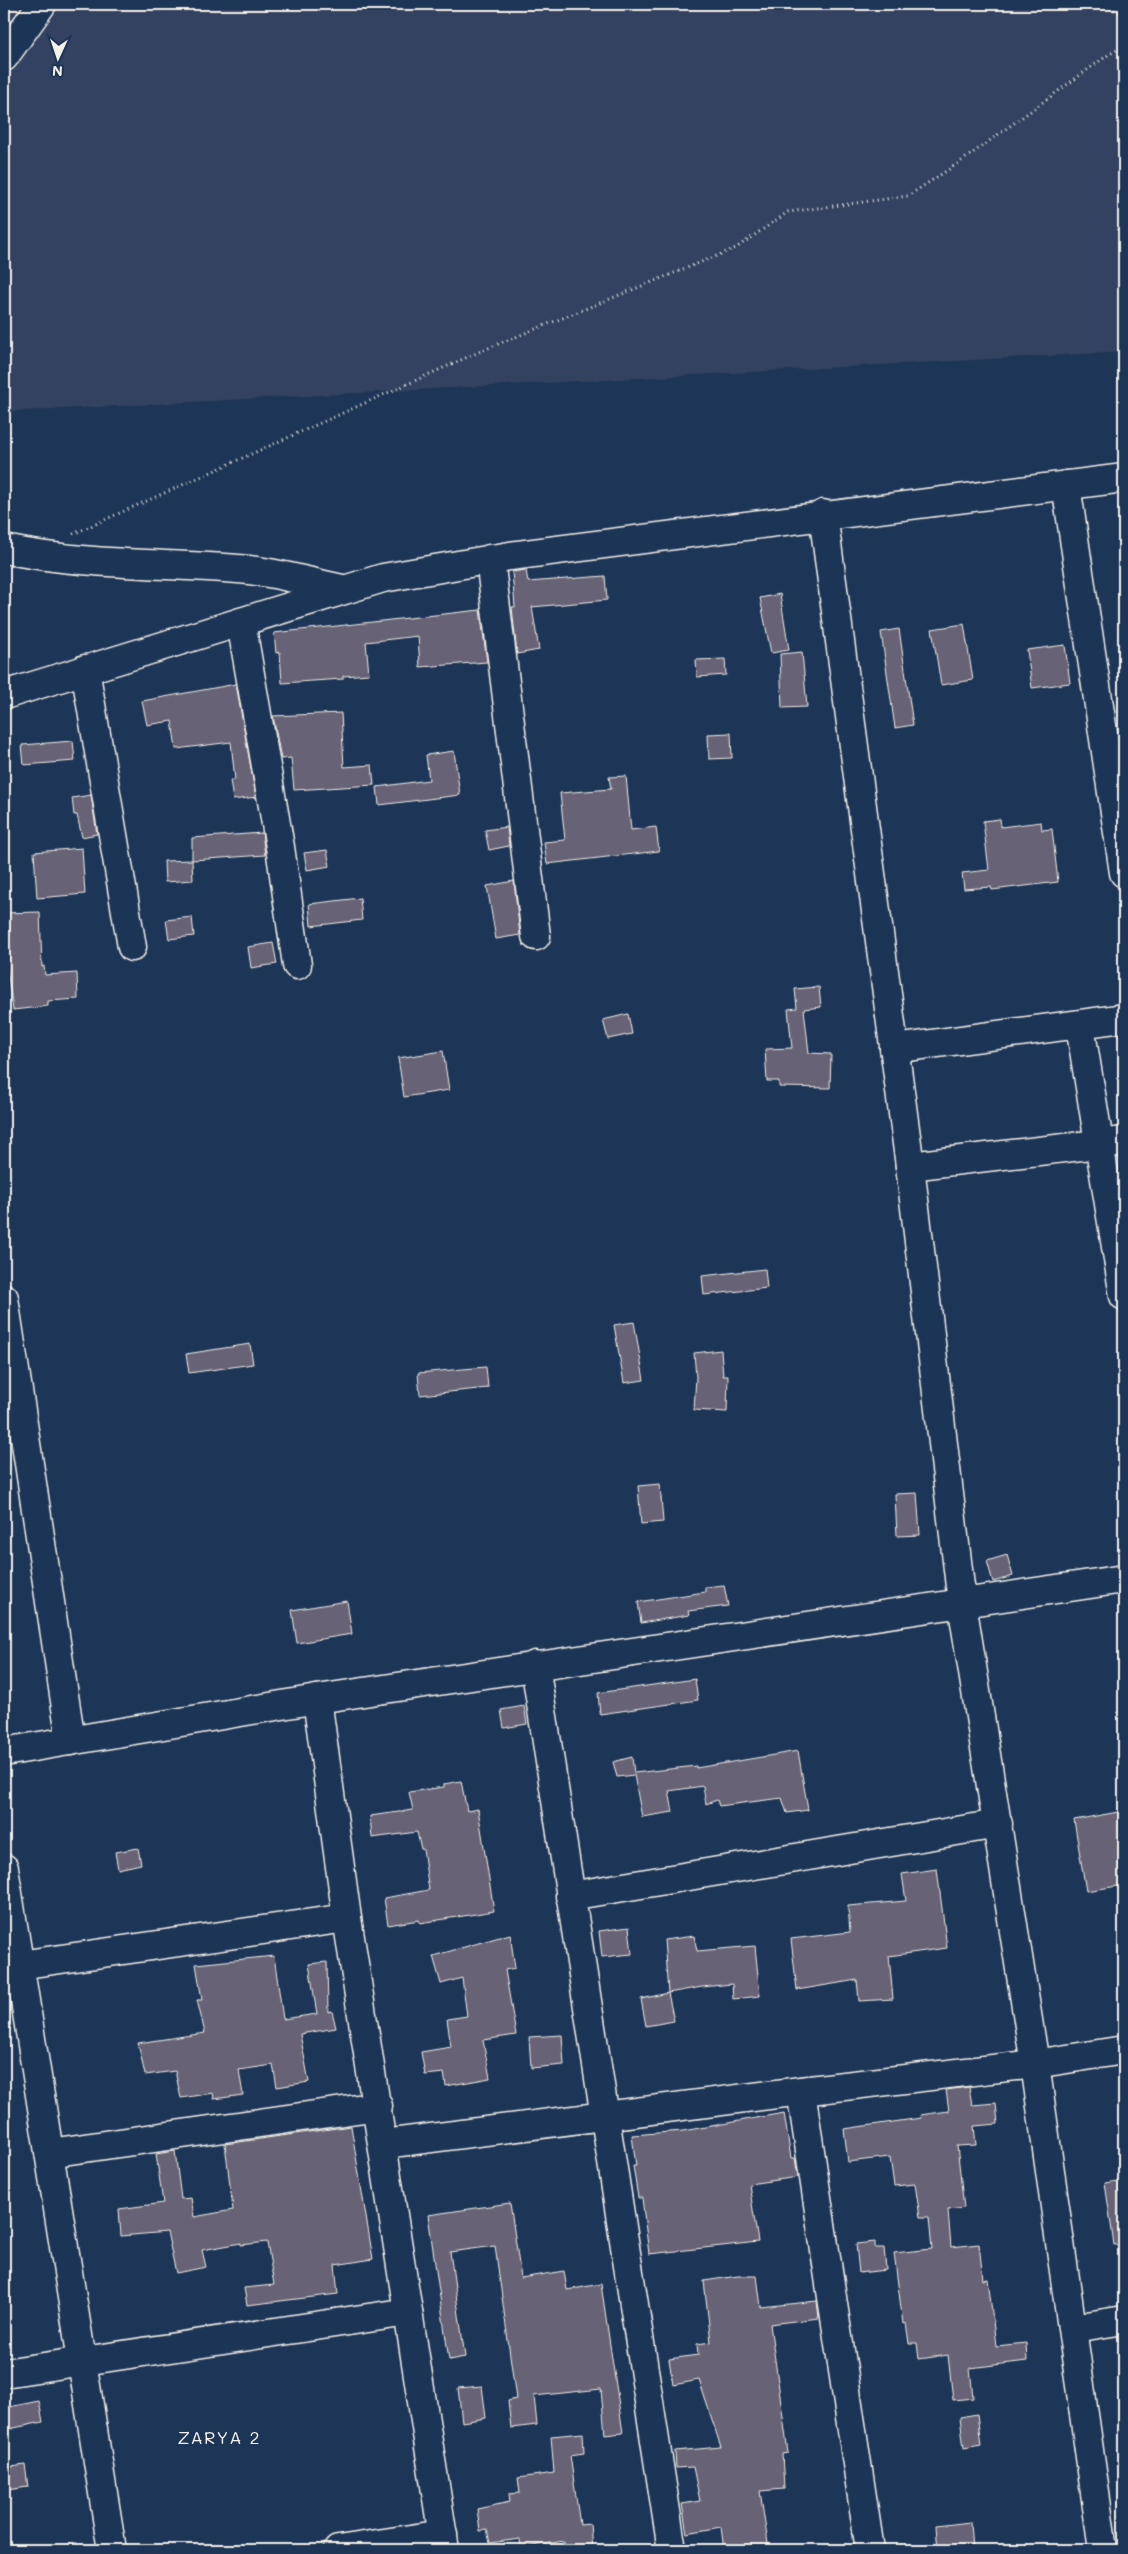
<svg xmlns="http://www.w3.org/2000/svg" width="1128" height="2554" font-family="Mali,sans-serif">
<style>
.built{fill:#334260}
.building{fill:#676276;stroke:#f4f1e8}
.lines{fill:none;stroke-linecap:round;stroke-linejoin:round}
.minor-casing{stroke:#f4f1e8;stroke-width:31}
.path{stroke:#f4f1e8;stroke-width:3;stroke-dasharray:1 4;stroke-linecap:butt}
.minor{stroke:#1d3557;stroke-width:28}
.labels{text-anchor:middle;stroke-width:4;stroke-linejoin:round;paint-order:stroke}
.quarter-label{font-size:18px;letter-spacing:1px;fill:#f4f1e8;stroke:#1d3557}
</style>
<rect width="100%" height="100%" fill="#1d3557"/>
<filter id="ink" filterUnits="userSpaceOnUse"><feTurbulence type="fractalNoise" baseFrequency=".02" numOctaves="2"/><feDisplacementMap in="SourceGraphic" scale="10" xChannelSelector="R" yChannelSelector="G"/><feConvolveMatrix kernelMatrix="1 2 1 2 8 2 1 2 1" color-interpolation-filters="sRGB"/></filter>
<g filter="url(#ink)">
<path class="built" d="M4,4H1124V352L4,412Z"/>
<g class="building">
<path d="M526,570L528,582L605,576L607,600L532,607L539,650L517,654L512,607H515L512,572Z"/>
<path d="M780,594L789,650L771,653L760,598Z"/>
<path d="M480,610L487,662L420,667L418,636L366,642L369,674L343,676V679L282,683L280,652L276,653L274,633Z"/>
<path d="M964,624L973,680L941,685L932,629Z"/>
<path d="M899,629L913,725L895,728L881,632Z"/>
<path d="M1065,645L1070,683L1032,688L1027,650Z"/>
<path d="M802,652L807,707L782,708L780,654Z"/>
<path d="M725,659L726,675L697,677L696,660Z"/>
<path d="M236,684L256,797L233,800L230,780H235L231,742L176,749L172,721L147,725L142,701Z"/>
<path d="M341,713L344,767L372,765L374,785L294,790L291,758L281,759L273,716Z"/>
<path d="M731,733L732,758L709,759L708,734Z"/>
<path d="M73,741L75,761L24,765L22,745Z"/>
<path d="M454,751L460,795L379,805L377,787L429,780L426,755Z"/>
<path d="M626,776L631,830L656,827L659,851L547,864L544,842L565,840L560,793L611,789L609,777Z"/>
<path d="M91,795L97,834L82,837L77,815H74L72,798Z"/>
<path d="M1000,819L1001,827L1041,822L1042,830L1052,829L1058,882L992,890L991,887L964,889L962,873L989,870L983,821Z"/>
<path d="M507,827L509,846L489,850L485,830Z"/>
<path d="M262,833L265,855L192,860V838Z"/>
<path d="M82,848L85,894L37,898L34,852Z"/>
<path d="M327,850L330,866L307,870L304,853Z"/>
<path d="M192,860L193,880L165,882L164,861Z"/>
<path d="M514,881L520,935L496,939L487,886Z"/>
<path d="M360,898L362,920L311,926L309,904Z"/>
<path d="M40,912L42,967L44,966L45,975L77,973L78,999L48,1001V1006L13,1010L5,956L4,913Z"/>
<path d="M192,917L194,936L169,939L166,920Z"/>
<path d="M273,943L277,964L251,968L248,947Z"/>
<path d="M819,987L821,1007L804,1009L809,1053L831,1054L830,1088L779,1087V1081H767L765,1049L792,1048L788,1009L797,1008L795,989Z"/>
<path d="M628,1014L632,1034L608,1039L603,1020Z"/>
<path d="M443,1051L449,1090L404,1097L398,1058Z"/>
<path d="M765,1269L767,1288L704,1295L702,1276Z"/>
<path d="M634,1322L644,1380L624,1383L614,1325Z"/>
<path d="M250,1344L253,1364L189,1373L186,1354Z"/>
<path d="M721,1350L723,1376H728L727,1412L694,1410L696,1377L694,1353Z"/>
<path d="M486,1367L488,1388L420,1395L418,1373Z"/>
<path d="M660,1484L663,1522L641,1524L638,1486Z"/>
<path d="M917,1493L920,1535L897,1536L895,1494Z"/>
<path d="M1007,1555L1013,1576L993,1582L987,1561Z"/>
<path d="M724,1585L728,1606L688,1611L689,1615L641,1623L638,1602L705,1592V1587Z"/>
<path d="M347,1601L352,1634L297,1643L292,1610Z"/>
<path d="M695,1679L698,1700L600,1714L598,1693Z"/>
<path d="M524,1706L527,1724L504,1728L501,1710Z"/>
<path d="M798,1751L808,1810L787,1813L782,1798L719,1806L717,1800L706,1804L703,1786L669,1791L673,1812L642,1817L634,1775L617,1777L613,1762L632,1757L634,1773L696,1766V1768Z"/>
<path d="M461,1781L467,1811L478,1809L494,1911L420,1923L419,1920L388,1925L384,1898L429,1890L423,1849H421L417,1832L372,1838L370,1816L413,1810L409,1792L444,1787V1784Z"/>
<path d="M1124,1811V1885L1086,1891L1074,1820Z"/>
<path d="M138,1848L141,1864L118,1869L115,1852Z"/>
<path d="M937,1869L947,1948L889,1956L893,1999L859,2001L857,1980L797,1990L791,1939L850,1932L848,1906L906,1901L902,1874Z"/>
<path d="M629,1927L632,1954L602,1957L599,1931Z"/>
<path d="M510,1934L515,1968L505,1970L516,2035L483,2040L490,2078L446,2086L444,2073L425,2075L421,2052L451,2047L447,2019L467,2016L462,1978L441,1984L433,1956Z"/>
<path d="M694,1936L697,1951L755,1946L760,1996L733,1999L732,1984L702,1987L668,1993L664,1940Z"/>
<path d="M274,1956L283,2019L317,2014L309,1964L327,1962L328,2012L332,2011L336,2028L300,2034L309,2082L277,2087L273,2065L239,2070L243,2095L214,2099L213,2093L181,2098L175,2071L145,2075L138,2043L205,2033L197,2000H202L196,1964Z"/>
<path d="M668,1993L674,2021L646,2026L641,1999Z"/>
<path d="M562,2035L564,2065L531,2068L529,2037Z"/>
<path d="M969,2087L972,2105L996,2103L998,2124L974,2126L976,2145L957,2146L964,2208L948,2210L951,2247L979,2244L983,2280L988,2279L996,2346L1026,2343L1027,2361L970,2368L973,2398L953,2400L948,2355L919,2359L917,2343H909L906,2323L903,2324L894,2253L932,2249L929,2217H920L915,2184L894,2186L890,2157L848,2162L844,2129L921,2118L920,2115L949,2111L946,2090Z"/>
<path d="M784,2113L791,2158H795L798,2177L749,2184L758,2242L649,2254L642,2198H638L633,2166H636L632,2135L683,2131Z"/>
<path d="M351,2126L373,2259L335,2265L338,2294L247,2305L244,2288L274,2285L267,2242L241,2245V2243L202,2250L206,2267L176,2273L167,2232L121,2236L119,2209L163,2203L156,2154L175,2151L181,2199L191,2198L194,2217L233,2210L225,2144Z"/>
<path d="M1124,2180V2244L1114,2245L1105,2183Z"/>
<path d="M510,2203L521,2278L564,2271L567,2290L601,2284L623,2433L605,2435L601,2389L534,2396L537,2425L511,2428L508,2401L516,2399L495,2246L450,2252L465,2357L449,2360L428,2215Z"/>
<path d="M875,2242V2248H884L886,2270L859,2273L856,2244Z"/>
<path d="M738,2276H757L761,2307L817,2301L819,2318L770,2324L788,2453L782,2454L784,2489L760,2491L769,2550H724L721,2527L687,2533L682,2504L700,2501L693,2467L676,2468L675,2451L721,2447L699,2380L673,2385L669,2359L698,2355L697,2344L711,2342L704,2281Z"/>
<path d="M482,2386L486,2418L462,2422L458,2388Z"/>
<path d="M39,2401L43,2422L4,2430V2408Z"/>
<path d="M977,2414L981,2445L964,2448L960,2417Z"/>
<path d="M583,2433L584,2453L570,2455L580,2525L590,2524L592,2550H565L564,2541L521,2548L520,2539L490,2543L487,2530L480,2531L477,2509L510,2502L509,2494L520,2493L518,2478L554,2473L551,2436Z"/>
<path d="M25,2465L28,2487L7,2490L4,2468Z"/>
<path d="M970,2522L972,2550H938L936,2526Z"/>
</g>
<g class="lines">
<defs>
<g id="minor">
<path d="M4,57L42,4"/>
<path d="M1066,485L1124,873"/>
<path d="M823,514L910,1166L962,1603L1035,2064L1103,2550"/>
<path d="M4,549C81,565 160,563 238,569C272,571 308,582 342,589"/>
<path d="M490,559L536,936"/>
<path d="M241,622L280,847L297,965"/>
<path d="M85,669L132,947"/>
<path d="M4,695L383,578L510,556L1124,478"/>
<path d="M1080,1026L1124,1296"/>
<path d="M894,1049L1124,1018"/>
<path d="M910,1166L1124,1141"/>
<path d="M4,1298L71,1741"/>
<path d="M535,1665L672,2550"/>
<path d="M317,1699L347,1918L445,2550"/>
<path d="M4,1752L317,1699L1124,1579"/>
<path d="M4,1868L112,2550"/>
<path d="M570,1896L998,1824"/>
<path d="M19,1965L347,1918"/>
<path d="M801,2091L870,2550"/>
<path d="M384,2144L801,2091L1035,2064L1124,2050"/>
<path d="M49,2153L378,2106"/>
<path d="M1074,2328L1124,2320"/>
<path d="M4,2373L408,2312"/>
<path d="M338,2550L443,2534"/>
</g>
</defs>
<use href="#minor" class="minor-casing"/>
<g class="path">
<path d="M1100,4L1124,14"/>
<path d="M73,534L481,351L736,248L788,212L908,196L963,160L1108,55L1124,46"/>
</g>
<use href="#minor" class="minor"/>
</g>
</g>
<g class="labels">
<g class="quarter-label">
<text x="219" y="2444">ZARYA 2</text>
</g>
</g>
<rect width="1128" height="2554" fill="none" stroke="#1d3557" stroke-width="20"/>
<rect x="10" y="10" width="1108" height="2534" fill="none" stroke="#f4f1e8" stroke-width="2" filter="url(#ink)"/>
<g transform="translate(58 58) rotate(183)" stroke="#1d3557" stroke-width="4" paint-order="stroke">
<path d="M0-4L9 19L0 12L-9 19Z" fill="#f4f1e8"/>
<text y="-8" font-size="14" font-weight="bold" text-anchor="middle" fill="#f4f1e8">N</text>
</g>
</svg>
